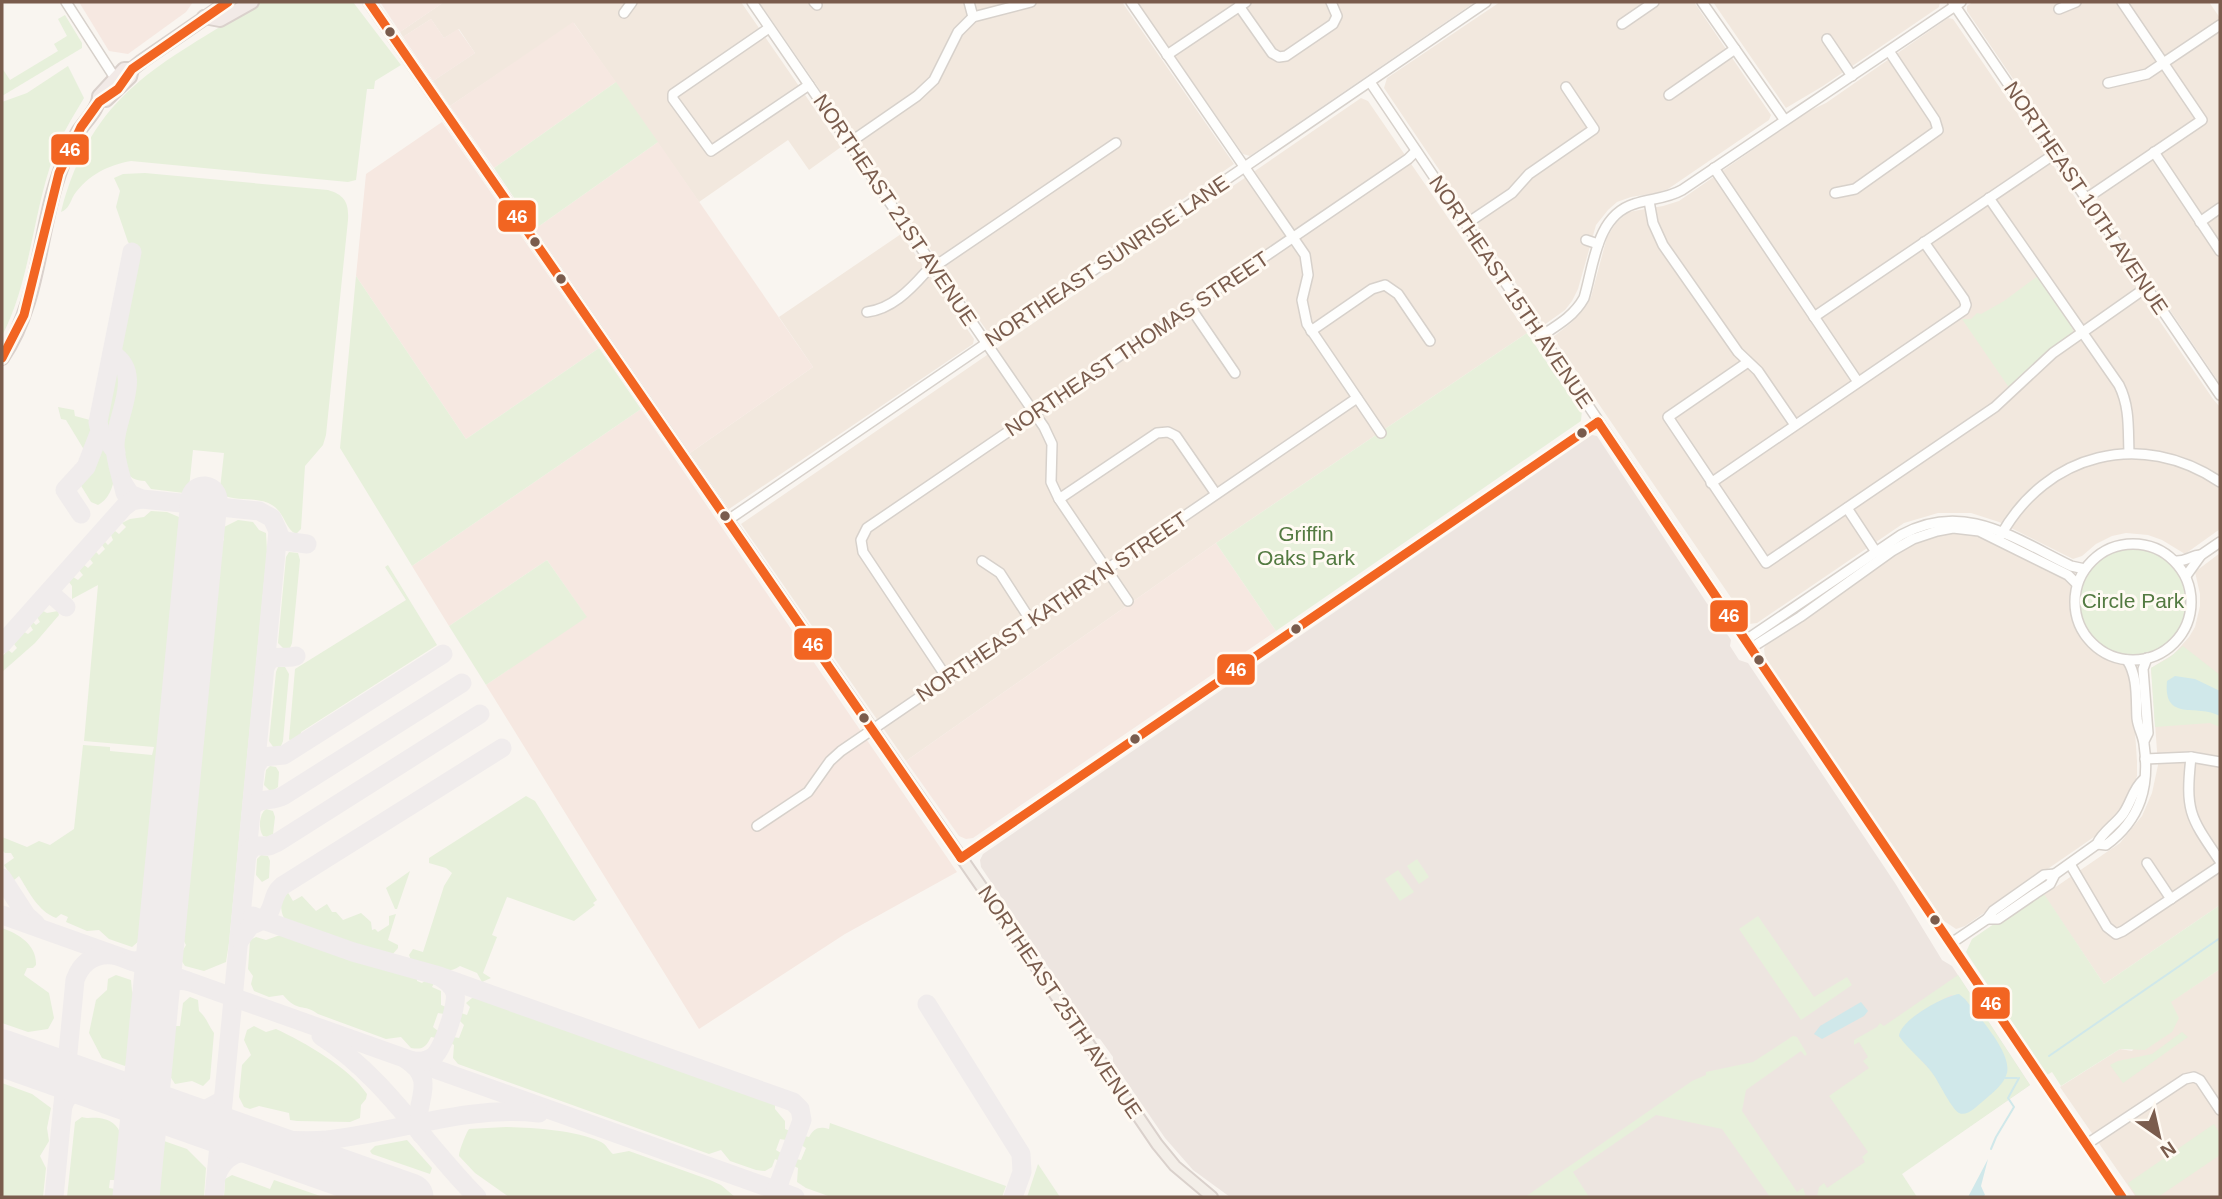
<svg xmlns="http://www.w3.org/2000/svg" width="2222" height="1199" font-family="Arial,sans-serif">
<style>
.residential{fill:#f2e8de}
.commercial{fill:#f6e8e1}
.industrial{fill:#ede5e0}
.green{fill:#e7f0db;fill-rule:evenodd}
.water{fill:#d0e8ea}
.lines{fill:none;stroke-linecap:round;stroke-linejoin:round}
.stream{stroke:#d0e8ea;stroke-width:2}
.taxiway{stroke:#f0ecec;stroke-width:19}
.runway{stroke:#f0ecec;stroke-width:47}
.minor-casing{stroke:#d7d1cb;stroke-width:12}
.major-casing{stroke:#dad1cc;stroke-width:14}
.highway-casing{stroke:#dad1cc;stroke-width:16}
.minor{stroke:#fefefd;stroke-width:9}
.major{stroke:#f3eee8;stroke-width:10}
.highway{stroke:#f2eae7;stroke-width:12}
.bus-1-casing{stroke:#fffaf3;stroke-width:14}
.bus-1{stroke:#f26522;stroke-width:9}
.bus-dot{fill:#7a5c4d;stroke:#fffaf3;stroke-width:2.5}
.labels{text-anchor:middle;stroke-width:6;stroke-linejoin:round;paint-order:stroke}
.street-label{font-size:21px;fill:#7a5c4d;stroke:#fffaf3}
.park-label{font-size:21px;fill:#537a41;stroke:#fffaf3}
.line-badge{stroke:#fffaf3;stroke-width:2.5}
.badge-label{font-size:19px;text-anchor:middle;font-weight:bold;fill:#fff}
</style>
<rect width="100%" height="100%" fill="#f9f5f0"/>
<g class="residential">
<path d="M444,2H741L841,147L809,170L788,140L699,202L574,23L450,106L433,81L475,53L459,29L444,38L431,19L403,37L400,32Z"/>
<path d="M759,2H1122L1234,164L990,332L987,331Z"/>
<path d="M1137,2H1475L1250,156L1243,154Z"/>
<path d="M1500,2H1694L1771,115L1769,120L1668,189L1656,193L1631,197L1617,202L1608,210L1596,225L1578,289L1572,301L1565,310L1544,325L1384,88L1387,78Z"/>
<path d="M1713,2H1940L1939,7L1823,86L1786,108Z"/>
<path d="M1973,2H2209L2220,18V384L1967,11V6Z"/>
<path d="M1948,18L1953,19L2213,399L2220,407V529L2185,554L2162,540L2148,535L2126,533L2112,536L2096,544L2082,556L2073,559L1999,522L1971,513H1938L1904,523L1757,623L1749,624L1553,337L1571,323L1591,297L1607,237L1616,223L1628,212L1663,206L1679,201L1807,112L1826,103Z"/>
<path d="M1361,98L1368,101L1527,333L1216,543L906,761L741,524Z"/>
<path d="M901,234L974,339L973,344L729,509L690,453L813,367L779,317Z"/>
<path d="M1952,533L1970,534L1987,540L2067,577L2072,585L2073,617L2083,638L2104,655L2127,664L2131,673L2137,761V776L2126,804L2107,828L1965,926L1956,929L1944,921L1765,657L1764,649L1767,642L1898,551L1916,541Z"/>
<path d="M2220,553V905L2104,984L2044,895L2120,843L2142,816L2152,793L2158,765L2151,668L2174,654L2189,637L2195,627L2200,606V594L2195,572Z"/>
<path d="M2220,969V1197H2136L2060,1087L2120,1049L2132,1051L2170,1002Z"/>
</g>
<g class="commercial">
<path d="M79,2H193L186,12L128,54L109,51Z"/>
<path d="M380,2H444L400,32Z"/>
<path d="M431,19L444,38L458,29L475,53L433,81L403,37Z"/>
<path d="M573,22L616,82L494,168L450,106Z"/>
<path d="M442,122L599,348L466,439L356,276L366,174Z"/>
<path d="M658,142L813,367L690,453L535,229Z"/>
<path d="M641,409L957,872L845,934L699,1029L486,685L586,616L547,560L449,626L412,566Z"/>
<path d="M1216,543L1276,631L973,838L966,839L959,836L906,761Z"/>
</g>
<path class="industrial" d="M1592,435L1597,436L1731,640L1730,646L1739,660L1748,663L1895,883L1942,960L1952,966L2030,1085L1867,1197H1230L1193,1170L1165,1138L1113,1062V1057L1100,1039L1096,1038L981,867L980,860L983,854Z"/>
<g class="green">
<path d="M260,2H353L401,65L375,81L374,89H367L356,180L348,182L131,161C108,165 88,175 74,195C70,202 69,209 61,212C93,89 162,65 260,2Z"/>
<path d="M65,15L82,43V48L2,96V68L10,80L58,51L54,44L67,36L58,19Z"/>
<path d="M68,66L84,98C73,117 61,135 54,155C32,215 31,280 2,336V102L27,93Z"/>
<path d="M616,82L658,142L535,229L494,168Z"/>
<path d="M145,173L328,190C345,195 349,203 348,220L326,435L323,445L305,466L301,529L296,534C285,529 285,513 272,505C257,496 237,502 223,495L220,489L224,453L193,450L189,488L184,493L151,489L145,481C101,481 130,401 133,379L131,369L121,347L138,263L137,253L128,242L116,207L120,191L114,178L123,174Z"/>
<path d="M2039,275L2072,325L2073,332L2010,389L1962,319H1971L1977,313L1981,314L2004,301Z"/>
<path d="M356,276L466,439L599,348L641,409L412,566L340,448Z"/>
<path d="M1527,333L1577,407L1582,410L1581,421L1276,631L1216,543Z"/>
<path d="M117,362L122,370L124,379L113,435L107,429L105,422Z"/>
<path d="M58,407L74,410L75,416L90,420C96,431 90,442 86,453L66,420L61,419Z"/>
<path d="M102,443C120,457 118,495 98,505L91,502L80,484L91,469Z"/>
<path d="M151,511L167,512L179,517L182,527L178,533L184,545L147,916L146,923L139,931L140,940L132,947L109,939L99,930L87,931L66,922L68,917L61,914L56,918C38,911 29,892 19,876L14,880L4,865L14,858L11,853H5L2,850V837L27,847L39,841L50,845L74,829L83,745L110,747V751L152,755L154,747L84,741L98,585L72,599V586L69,582L73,577L78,580L83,575L79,570L84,565L88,568L93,563L90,559L96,552L99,555L105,549L102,545L105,542L108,545L113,540L111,535L115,531L119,534L126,527L122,523L130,519L144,517Z"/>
<path d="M238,520L253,522L259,530L266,533L267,552L229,943L226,962L204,971L185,966L179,957L186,945L180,934L183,884L210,602L218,546L224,540V527Z"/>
<circle cx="2133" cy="601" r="55"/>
<path d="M289,552L298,553L300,560L292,643L290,648L284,649L278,643L286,557Z"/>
<path d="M547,560L587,617L486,685L449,626Z"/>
<path d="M388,565L437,645L301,732V738L291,742L289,739L295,669L406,600L385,567Z"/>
<path d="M43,611L47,613L58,611L59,615L35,643L2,672V657L8,650L12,653L17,648L14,644L24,632L28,634L33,630L30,625L33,622L36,625L40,622L37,617Z"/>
<path d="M2183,646L2220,675V727L2210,723L2155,727L2151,668L2170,657Z"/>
<path d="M278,667H285L289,674L283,741L281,746L274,748L269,741L276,672Z"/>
<path d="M270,766L276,767L279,772L278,787L271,792L264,785L266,770Z"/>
<path d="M526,796L535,801L597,900L593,903L595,905L574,921L507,897L492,935L497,937L483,973L491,978L482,982L477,973L460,966C446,977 426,965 411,960L409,955L413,949L423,952L444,886L452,873L446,868L429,863V858Z"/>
<path d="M266,809L273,811L275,817L273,834L267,837L263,836C258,829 259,814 266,809Z"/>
<path d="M261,855L268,856L270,861L269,878L262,882L256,875L257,859Z"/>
<path d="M1417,859L1429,877L1419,884L1407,866Z"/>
<path d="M1398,870L1414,892L1400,901L1385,879Z"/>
<path d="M410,871L397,909H395L386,888Z"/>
<path d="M287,891L293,901L302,896L316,911L327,904L332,912H336L343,920L361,913L371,922L372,930L375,929L378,932L389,925V916L396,914L388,940L398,945V948L391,956L351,945L289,923C280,917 281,906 281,896Z"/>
<path d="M2042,891L2104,984L2220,905V969L2171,1002L2179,1018L2172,1032L2145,1050L2120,1049L2061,1086L2052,1072L2047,1075L1966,952L1972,939Z"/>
<path d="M1758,916L1814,997L1847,977L1852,985L1801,1020L1739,929Z"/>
<path d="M2,928C19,934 37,945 36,965L33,968H27L24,975L49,993L54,1018L48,1029L28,1032L2,1023Z"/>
<path d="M283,934L361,961L417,975V981L422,983L427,979L435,981L432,987L441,991V1005L446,1007L444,1014L438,1013L433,1027L438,1031L436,1038L431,1037C426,1047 423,1050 411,1048L401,1037L386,1039L318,1014C304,1003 298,1013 283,995L269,997L254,991L251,984L253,976L248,969L250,940L256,937L266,940Z"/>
<path d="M116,975L131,980L132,991L138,1003L132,1060L125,1066L102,1058L89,1033L96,1000L107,990L108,979Z"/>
<path d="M1958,975L2030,1085L1902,1174L1917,1197H1817L1819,1187L1824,1183L1827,1188L1865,1162L1862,1157L1868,1152L1829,1096L1869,1068L1863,1061L1868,1057L1859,1042L1854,1045V1040L1877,1027L1880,1023L1884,1026ZM1951,995L1965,999L1976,1014L2004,1078L1952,1104L1933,1073L1899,1036C1908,1015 1931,1006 1951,995Z"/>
<path d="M480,996L775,1104V1109L785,1121V1129L790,1131L786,1140L780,1139L776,1150L781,1153L779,1161L775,1159L772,1167L765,1171L756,1170L730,1161L721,1150L709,1154L458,1064L453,1058L454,1045L451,1043L453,1037L459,1038L464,1025L459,1020L461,1013L467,1015L470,1007L466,1003L472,998Z"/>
<path d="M190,997L198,1000L199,1011C207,1018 208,1025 214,1033L210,1079L203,1086L192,1081L175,1084L168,1073L173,1026H180L183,1003Z"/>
<path d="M254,1026L266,1032L276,1029C304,1042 350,1068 367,1094L366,1099L361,1105L360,1118L350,1122L297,1121L290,1120L289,1113L259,1106L250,1109L244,1107L239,1097L242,1065L251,1055L244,1040L247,1030Z"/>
<path d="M2182,1032L2188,1037L2123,1083L2110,1065L2118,1061L2152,1054Z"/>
<path d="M1793,1036L1797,1037L1807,1054L1805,1056L1801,1051L1746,1090L1742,1111L1797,1192L1803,1188L1806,1197H1770L1722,1129L1656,1115L1573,1172L1589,1197H1525L1692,1081L1706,1075V1072L1753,1062Z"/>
<path d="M2,1083L32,1094L51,1108L47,1128L49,1141L40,1156L46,1168L43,1197H2Z"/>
<path d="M82,1117C88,1119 93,1117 99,1118C133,1123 119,1156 117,1180H110L109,1188L115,1189L116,1185H120L119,1197H67L75,1122Z"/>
<path d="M830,1123L1006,1186L1002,1197H831L806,1188L797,1182L798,1168L794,1166L796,1159L801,1160L806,1148L801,1145L804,1136L809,1137C814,1128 819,1126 829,1129Z"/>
<path d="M2214,1124L2220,1134V1155L2158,1197H2137L2128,1183Z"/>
<path d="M506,1127C534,1128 575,1130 601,1142C607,1145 608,1150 613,1154L629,1151L710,1180L721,1185L735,1197H509L475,1173L459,1156C459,1151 466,1133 469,1129Z"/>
<path d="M407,1140L432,1168L430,1174L372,1154L370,1151L375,1146Z"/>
<path d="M164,1141L187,1149L206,1168L204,1197H152L153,1194H157L161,1145Z"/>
<path d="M1038,1164L1060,1197H1027Z"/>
<path d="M232,1175L270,1189L274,1180L323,1197H224L225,1179Z"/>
</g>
<g class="water">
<path d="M2175,676L2195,679L2220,691V716C2197,703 2163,723 2167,681Z"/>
<path d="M1959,994L1965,999C1977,1015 2012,1052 2007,1073C2004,1085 1991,1094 1982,1102C1977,1106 1967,1117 1959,1113C1952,1109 1940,1085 1935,1077C1925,1061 1909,1051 1899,1036C1900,1020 1944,996 1959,994Z"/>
<path d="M1861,1002L1868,1011L1864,1016L1822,1039L1814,1034L1820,1026Z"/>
<path d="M1988,1159L1981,1186L1985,1195L1983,1197H1968Z"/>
</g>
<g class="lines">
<g class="stream">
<path d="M2049,1056L2220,938"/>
<path d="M2005,1078H2017"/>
<path d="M1991,1149L1996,1137L2014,1107L2008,1098L2019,1078"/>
</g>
<g class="taxiway">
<path d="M112,354C145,373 115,417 115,445C115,461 122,478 125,493"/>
<path d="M116,452L100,431L98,422L132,252"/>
<path d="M123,483L130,494L142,499L259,511L272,518L278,531L214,1197"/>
<path d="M81,514L65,490L86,467L100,431"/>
<path d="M278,534L284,541L307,544"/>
<path d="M49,592L66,607"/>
<path d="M2,644L124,507L132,501L142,499"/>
<path d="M266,666C271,652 285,660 296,656"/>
<path d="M256,766L262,757L284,755L443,654"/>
<path d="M252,807C259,797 272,802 283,796L462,683"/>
<path d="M249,852L254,846H269L278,842L480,714"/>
<path d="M2,878L26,915L36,924"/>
<path d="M2,915L795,1197"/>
<path d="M253,916L263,920C275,910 271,895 282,886L502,748"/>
<path d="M240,940L250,926L263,920L353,952L439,976L793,1102L800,1109L802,1120L774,1197"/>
<path d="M130,961C150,962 156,951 161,934"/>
<path d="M927,1004L1021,1154L1022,1172L1013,1197"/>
<path d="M154,1007C160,990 167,978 187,981"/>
<path d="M321,1036C385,1077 424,1144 477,1197"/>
<path d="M407,1060C441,1082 409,1106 421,1134"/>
<path d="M413,1061C421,1062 428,1061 434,1056C443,1048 458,1004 455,993C453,985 447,981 440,977"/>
<path d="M63,1106C69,1090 80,1087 95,1086"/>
<path d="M188,1119L223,1100"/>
<path d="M221,1131C257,1137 290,1143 327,1140C398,1132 467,1105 539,1113"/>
<path d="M217,1175C228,1143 263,1151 289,1154"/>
<path d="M54,1197L75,980C81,963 94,953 113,955"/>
</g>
<g class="runway">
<path d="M2,1053L410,1197"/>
<path d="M136,1197L204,500"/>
</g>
<defs>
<g id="minor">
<path d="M66,2L115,78"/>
<path d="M752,2L1044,427L1052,444L1051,482L1059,499L1128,601"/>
<path d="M814,2L817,5"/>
<path d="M969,2L973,17"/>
<path d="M1131,2L1305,255L1308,275L1302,300L1307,324L1381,433"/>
<path d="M1702,2L1784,119"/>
<path d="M1953,3L2220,395"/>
<path d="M1239,6L1272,53L1279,57L1286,56L1333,24L1337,16L1331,2"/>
<path d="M2059,9L2076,2"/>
<path d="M624,13L632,2"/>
<path d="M1622,24L1654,2"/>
<path d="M769,28L673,94V99L711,151L809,85"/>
<path d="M1827,39L1852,76"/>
<path d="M1167,55L1246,2"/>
<path d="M1370,82L2122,1197"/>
<path d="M2108,83L2147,74L2220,25"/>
<path d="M1669,95L1735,49"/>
<path d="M849,143L917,96L934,80L958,32L973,17L1031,2"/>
<path d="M2154,152L2220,251"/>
<path d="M1714,168L1858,382"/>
<path d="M1835,193L1855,189L1938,130L1935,120L1889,51"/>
<path d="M1989,198L2119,385C2130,407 2128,429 2129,453"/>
<path d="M2087,198L2202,120L2122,2"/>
<path d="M1649,201L1653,223L1663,245L1738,352L1758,371L1795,425"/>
<path d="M2200,222L2220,208"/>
<path d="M1466,224L1512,193L1529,174L1594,129L1566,87"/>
<path d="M1586,240L1598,244"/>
<path d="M1190,307L1235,373"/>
<path d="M867,312C891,309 909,291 925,273L1116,143"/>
<path d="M1814,317L2056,153"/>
<path d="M1311,331L1372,289L1385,285L1398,294L1430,341"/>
<path d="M1541,336C1558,325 1574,316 1584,298C1594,265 1596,216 1634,204C1651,198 1666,199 1682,190L1961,2"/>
<path d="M1748,362L1668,417L1766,563L1995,407L2053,353L2147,287"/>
<path d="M1711,483L1964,310L1966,305L1964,299L1924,242"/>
<path d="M1059,499L1157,433L1168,432L1176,436L1216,494"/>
<path d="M1847,508L1876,552"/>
<path d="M728,520L1486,2"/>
<path d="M2001,535C2047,453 2141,429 2220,482"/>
<circle cx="2133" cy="602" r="58"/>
<path d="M982,561L1000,573L1031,621"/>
<path d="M2175,561C2186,562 2191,555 2201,555"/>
<path d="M2186,576L2201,555L2220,542"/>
<path d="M1746,640L1901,535C1964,500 2015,539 2071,566L2085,569"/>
<path d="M1751,648L1800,617L1892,551L1913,539L1937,531L1953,528L1979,531L2068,575L2077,584"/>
<path d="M947,678L863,552L861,540L867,528L1408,159L1416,151"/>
<path d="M2144,741L2148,733L2143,669L2147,658"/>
<path d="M2191,757C2185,812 2190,817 2220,861"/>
<path d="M2145,759L2191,757L2220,762"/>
<path d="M757,826L808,792L830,761L841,751L1357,398"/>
<path d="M2097,844L2106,845C2141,819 2150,786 2144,744C2143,735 2138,728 2137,718C2136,699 2138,676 2127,660"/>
<path d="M961,858L1598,422"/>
<path d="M2147,863L2171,899"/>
<path d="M2070,864L2107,927L2116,934L2123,931L2220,866"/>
<path d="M1987,919H1998L2036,893L2050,884L2055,874L2097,844C2102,832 2115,825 2123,814C2131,803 2133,789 2143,780"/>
<path d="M1950,944L1987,919L1993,911L2044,875L2055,874"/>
<path d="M2087,1144L2185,1079L2194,1077L2200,1080L2220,1110"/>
</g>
<path id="major" d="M369,2L1001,915L1157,1144L1175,1166L1212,1197"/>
<g id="highway">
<path d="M204,17L220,20L252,2"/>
<path d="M106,100L130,77L132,69L142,61L228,2"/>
<path d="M2,358C41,301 38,229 62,166C66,154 72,142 78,132C85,121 99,109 99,96L124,69H132"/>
</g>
</defs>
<use href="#minor" class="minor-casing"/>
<use href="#major" class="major-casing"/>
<use href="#highway" class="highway-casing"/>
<use href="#minor" class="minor"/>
<use href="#major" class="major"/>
<use href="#highway" class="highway"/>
<defs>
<g id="bus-1">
<path d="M369,2L961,858"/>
<path d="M2,358L24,315L59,173L81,127L99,102L118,89L132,69L228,2"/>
<path d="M1598,422L2122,1197"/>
<path d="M961,858L1598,422"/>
</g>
</defs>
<use href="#bus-1" class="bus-1-casing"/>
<use href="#bus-1" class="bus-1"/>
</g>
<g class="bus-dot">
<circle cx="390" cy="32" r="6"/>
<circle cx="535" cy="242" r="6"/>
<circle cx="561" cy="279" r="6"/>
<circle cx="1582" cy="433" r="6"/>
<circle cx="725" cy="516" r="6"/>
<circle cx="1296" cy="629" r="6"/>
<circle cx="1759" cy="660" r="6"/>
<circle cx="864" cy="718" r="6"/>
<circle cx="1135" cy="739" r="6"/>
<circle cx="1935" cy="920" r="6"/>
</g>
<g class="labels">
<g class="street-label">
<text transform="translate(2086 198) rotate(56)" y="7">NORTHEAST 10TH AVENUE</text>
<text transform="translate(895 210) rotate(56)" y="7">NORTHEAST 21ST AVENUE</text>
<text transform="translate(1107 261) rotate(-34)" y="7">NORTHEAST SUNRISE LANE</text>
<text transform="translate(1511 292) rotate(56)" y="7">NORTHEAST 15TH AVENUE</text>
<text transform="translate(1137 344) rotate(-34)" y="7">NORTHEAST THOMAS STREET</text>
<text transform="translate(1052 607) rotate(-34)" y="7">NORTHEAST KATHRYN STREET</text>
<text transform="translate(1060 1002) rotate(56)" y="7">NORTHEAST 25TH AVENUE</text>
</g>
<g class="park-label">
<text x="1306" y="541">Griffin<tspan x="1306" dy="24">Oaks Park</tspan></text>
<text x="2133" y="608">Circle Park</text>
</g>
</g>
<g class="line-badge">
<rect x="50" y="133" width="40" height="33" rx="7" fill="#f26522"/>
<rect x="497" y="199" width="40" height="34" rx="7" fill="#f26522"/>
<rect x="1709" y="599" width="40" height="34" rx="7" fill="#f26522"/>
<rect x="793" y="627" width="40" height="34" rx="7" fill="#f26522"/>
<rect x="1216" y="653" width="40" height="33" rx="7" fill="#f26522"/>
<rect x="1971" y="986" width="40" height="34" rx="7" fill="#f26522"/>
</g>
<g class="badge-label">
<text x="70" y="156">46</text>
<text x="517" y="223">46</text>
<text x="1729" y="622">46</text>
<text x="813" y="651">46</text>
<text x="1236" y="676">46</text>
<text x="1991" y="1010">46</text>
</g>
<rect width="2222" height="1199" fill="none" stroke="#7a5c4d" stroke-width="7"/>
<g transform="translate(2159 1136) rotate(146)" stroke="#fffaf3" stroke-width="5" paint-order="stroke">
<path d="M0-5L12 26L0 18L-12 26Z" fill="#7a5c4d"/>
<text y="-10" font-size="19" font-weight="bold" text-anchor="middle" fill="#7a5c4d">N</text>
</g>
</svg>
